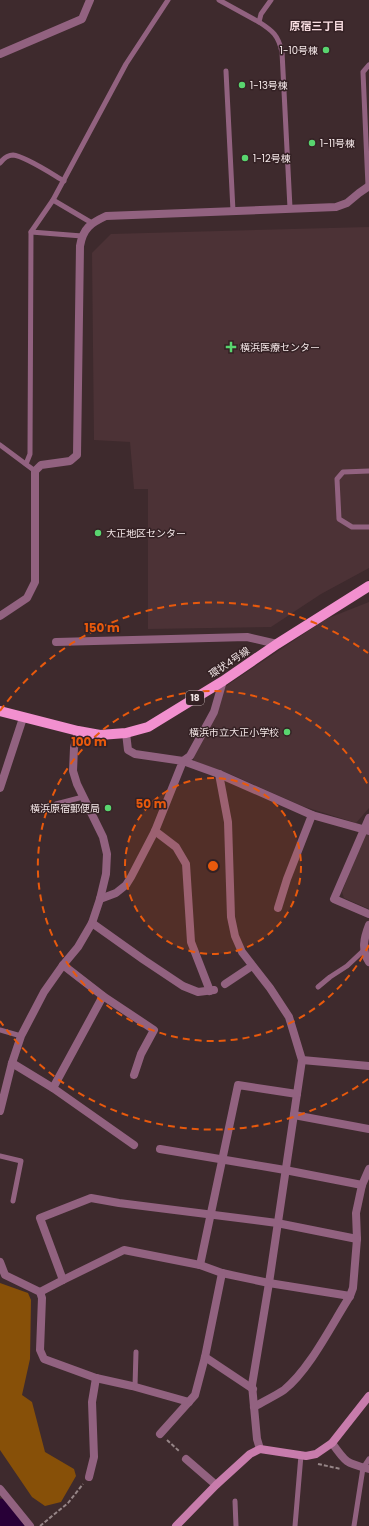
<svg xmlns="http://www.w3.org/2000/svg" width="369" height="1526" viewBox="0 0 369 1526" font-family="Poppins,'Noto Sans JP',sans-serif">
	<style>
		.built { fill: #4c3236 }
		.forest { fill: #875008 }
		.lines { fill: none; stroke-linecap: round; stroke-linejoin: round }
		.river { stroke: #280037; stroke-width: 21 }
		.path { stroke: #968587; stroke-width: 2; stroke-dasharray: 4 2; stroke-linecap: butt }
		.lane { stroke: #926280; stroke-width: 5 }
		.street { stroke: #926280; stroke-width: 8 }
		.secondary { stroke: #c87cac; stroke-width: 8 }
		.primary { stroke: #f290cf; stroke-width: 10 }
		.ring { fill: none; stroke: #e8590c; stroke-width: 2; stroke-dasharray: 7 5 }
		.poi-dot { fill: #59d56f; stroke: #342124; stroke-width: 1.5 }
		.labels { text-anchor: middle; stroke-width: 3; stroke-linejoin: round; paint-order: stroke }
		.shield { fill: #342124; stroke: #baabac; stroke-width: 1 }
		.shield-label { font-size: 9px; font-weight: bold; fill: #f3e6e7 }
		.poi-label { font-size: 10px; fill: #f3e6e7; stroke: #342124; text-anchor: start }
		.street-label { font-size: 10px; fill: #f3e6e7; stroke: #342124 }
		.neighbourhood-label { font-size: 11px; font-weight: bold; fill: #f7dce0; stroke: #342124 }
		.centre { fill: #e8590c; stroke: #342124; stroke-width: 2 }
		.ring-label { font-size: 12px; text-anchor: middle; font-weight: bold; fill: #e8590c; stroke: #342124; stroke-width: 3; stroke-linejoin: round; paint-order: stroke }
	</style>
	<rect width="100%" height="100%" fill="#3e2a2d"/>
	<g class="built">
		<polygon points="369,227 369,568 321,594 271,627 148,629 148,489 134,489 130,442 94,440 92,253 111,234"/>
		<polygon points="369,602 369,808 356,823 302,806 230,774 194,761 193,754 226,686 326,619"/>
		<polygon points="365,833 369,835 369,909 344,898 342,892"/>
	</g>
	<polygon class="forest" points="0,1283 28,1293 31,1300 30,1359 22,1395 32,1402 45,1452 74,1469 76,1476 61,1502 45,1506 32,1497 0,1450"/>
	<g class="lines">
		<polyline class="river" points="0,1509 14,1526"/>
		<g class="path">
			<polyline points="167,1440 180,1452"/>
			<polyline points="318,1464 341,1469"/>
			<polyline points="40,1526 68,1503 83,1484"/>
		</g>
		<g class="lane">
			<polyline points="219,0 259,22"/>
			<path d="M271,0L261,14L259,22C273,31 278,35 282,52L290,208"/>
			<polyline points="226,71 233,211"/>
			<path d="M0,163C3,159 7,155 13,155C25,156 52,174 64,181"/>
			<polyline points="368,186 363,72 369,65"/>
			<polyline points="53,200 92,223"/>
			<polyline points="82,236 31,232 53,200 126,64 168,0"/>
			<polyline points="0,445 35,471"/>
			<polyline points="26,464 30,454 31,232"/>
			<polyline points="369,471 343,472 337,479 339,519 352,527 369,527"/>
			<polyline points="56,804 83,797"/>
			<polyline points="318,987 330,977 347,966 364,950"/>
			<polyline points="0,1030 21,1036"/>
			<polyline points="0,1156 21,1161 13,1201"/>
			<polyline points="135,1386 136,1352"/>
			<polyline points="235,1501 236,1526"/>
			<polyline points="295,1526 301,1455"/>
			<polyline points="354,1526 363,1468 369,1459"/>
		</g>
		<g class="street">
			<polyline points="0,54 82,19 90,0"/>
			<path d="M0,616L27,598L35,582V471L41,465L70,461L77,455L80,246C83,228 91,223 106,216L336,207L347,203L359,193L369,186"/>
			<polyline points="56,642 247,637 277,644"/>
			<polyline points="223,681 214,712 190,756 183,761 219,774 312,815 369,831"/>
			<polyline points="219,774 228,822 231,917 235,936 242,952 270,988 289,1017 302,1060 269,1283 252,1385 257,1439 260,1449"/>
			<polyline points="0,788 23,718"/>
			<polyline points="369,818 334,899 369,914"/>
			<polyline points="155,831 176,847 186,864 191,942 210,991"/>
			<polyline points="100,899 116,893 126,885 131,877 155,831 183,761 135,754 128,750 126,733"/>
			<polyline points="278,908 287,879 312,815"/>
			<polyline points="92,923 144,960 183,986 198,992 214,990"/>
			<path d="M369,925C364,938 361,950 369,962"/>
			<polyline points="63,965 103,996 154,1030 141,1054 134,1075"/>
			<polyline points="225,984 252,966"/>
			<polyline points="302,1060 369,1066"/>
			<polyline points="12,1063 53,1088 134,1145"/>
			<polyline points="53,1088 103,996"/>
			<polyline points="0,1111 12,1063 21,1036 44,992 63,965 78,947 92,923 100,899 106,874 107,854 103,837 77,784 73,771 74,748 78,731"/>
			<polyline points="294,1115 369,1129"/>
			<polyline points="160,1149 285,1170 362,1185"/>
			<polyline points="0,1262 5,1275 40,1292 42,1298 40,1350 44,1359 96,1378 132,1386 189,1402"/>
			<polyline points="200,1265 238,1085 297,1094"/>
			<polyline points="63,1280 124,1250 200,1265 222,1273 269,1283 350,1296"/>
			<polyline points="40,1292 63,1280 40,1218 91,1198 119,1203 277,1223 357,1239"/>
			<polyline points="205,1357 253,1389"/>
			<path d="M254,1407C264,1401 275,1396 284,1390C310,1369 332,1324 350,1296L353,1288L357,1239L356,1213L362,1185L369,1169"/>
			<polyline points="160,1434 195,1395 205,1357 222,1273"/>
			<path d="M332,1443C346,1463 346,1463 369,1469"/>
			<polyline points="186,1459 216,1485"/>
			<polyline points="89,1477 94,1457 92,1402 96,1378"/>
			<polyline points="0,1489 30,1526"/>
		</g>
		<polyline class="secondary" points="176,1526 216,1485 250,1454 260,1449 306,1456 316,1454 332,1443 369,1396"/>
		<polyline class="primary" points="0,711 78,731 100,735 126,733 148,727 223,681 277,644 369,586"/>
	</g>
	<circle cx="213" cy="866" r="88" fill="#e8590c" fill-opacity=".12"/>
	<g class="ring">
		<circle cx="213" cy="866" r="88"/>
		<path d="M369 945A175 175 0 1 1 369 787"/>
		<path d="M368 1079A263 263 0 0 1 0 1021M0 711A263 263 0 0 1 368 653"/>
	</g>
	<g class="poi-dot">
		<circle cx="326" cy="50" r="4"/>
		<circle cx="242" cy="85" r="4"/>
		<circle cx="312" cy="143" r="4"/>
		<circle cx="245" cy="158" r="4"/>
		<path d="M229 341h4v4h4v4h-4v4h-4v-4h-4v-4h4z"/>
		<circle cx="98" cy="533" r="4"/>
		<circle cx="287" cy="732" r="4"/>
		<circle cx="108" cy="808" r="4"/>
	</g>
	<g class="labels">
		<rect class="shield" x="186" y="691" width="18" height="14" rx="3"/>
		<g class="shield-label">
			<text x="195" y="701">18</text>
		</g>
		<g class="poi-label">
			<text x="318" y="54" text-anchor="end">1-10号棟</text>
			<text x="250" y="89">1-13号棟</text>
			<text x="320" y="147">1-11号棟</text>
			<text x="253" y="162">1-12号棟</text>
			<text x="240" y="351">横浜医療センター</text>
			<text x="106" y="537">大正地区センター</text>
			<text x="279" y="736" text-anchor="end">横浜市立大正小学校</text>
			<text x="100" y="812" text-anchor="end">横浜原宿郵便局</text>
		</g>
		<g class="street-label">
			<text transform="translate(229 662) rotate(-34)" y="4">環状4号線</text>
		</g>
		<g class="neighbourhood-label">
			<text x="317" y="30">原宿三丁目</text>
		</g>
	</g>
	<circle cx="213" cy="866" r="6" class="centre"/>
	<g class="ring-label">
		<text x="102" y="632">150 m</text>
		<text x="89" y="746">100 m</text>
		<text x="151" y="808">50 m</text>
	</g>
</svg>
